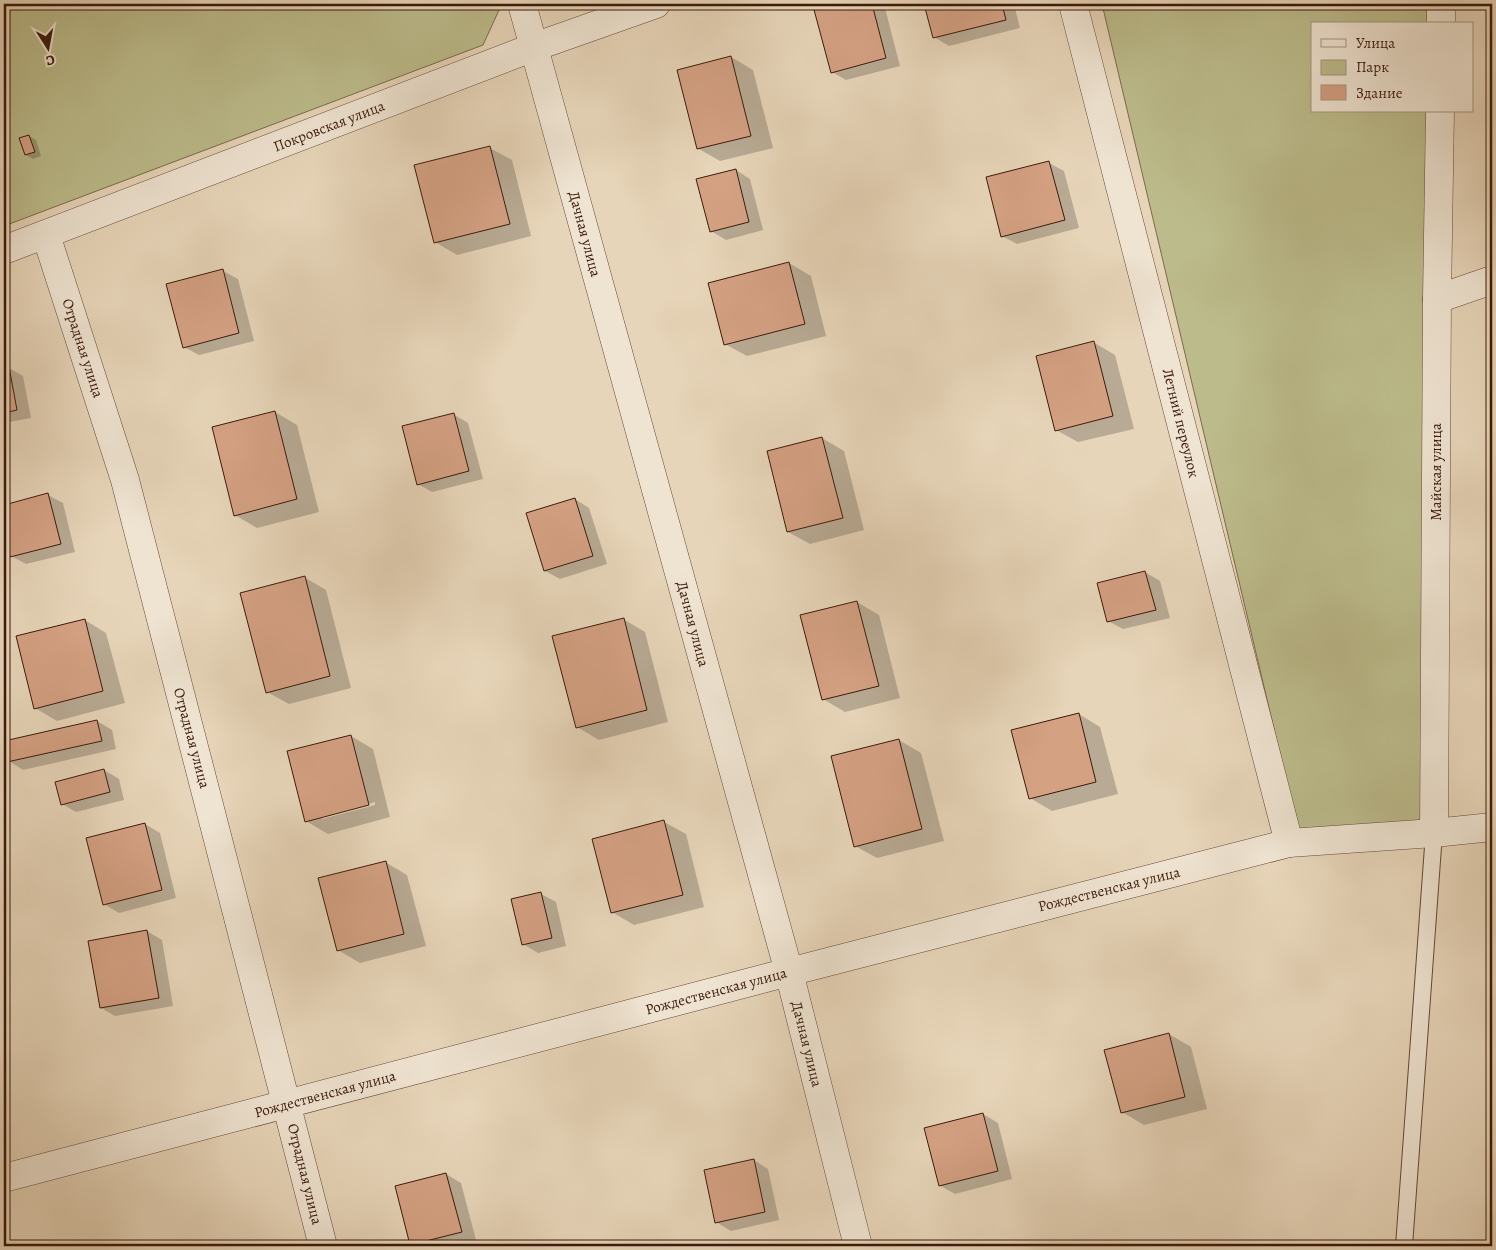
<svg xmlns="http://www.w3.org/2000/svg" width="1496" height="1250" viewBox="0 0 1496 1250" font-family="Alegreya,serif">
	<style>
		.green { fill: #bcbb8b; stroke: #7c6a4a }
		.shadow { fill: #0003; fill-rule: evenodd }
		.building { fill: #d4a183; stroke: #3b1a0a }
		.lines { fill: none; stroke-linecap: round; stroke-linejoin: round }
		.lane-casing { stroke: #664936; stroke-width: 18 }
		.street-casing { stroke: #664936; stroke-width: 29 }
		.lane { stroke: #efe4d2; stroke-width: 16 }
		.street { stroke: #efe4d2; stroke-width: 28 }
		.labels { text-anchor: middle; stroke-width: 4; stroke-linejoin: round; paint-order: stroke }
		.street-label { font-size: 15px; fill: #3b1a0a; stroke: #efe4d2 }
	</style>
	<rect width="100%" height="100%" fill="#e7d5b9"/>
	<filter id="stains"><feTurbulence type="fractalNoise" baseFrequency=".004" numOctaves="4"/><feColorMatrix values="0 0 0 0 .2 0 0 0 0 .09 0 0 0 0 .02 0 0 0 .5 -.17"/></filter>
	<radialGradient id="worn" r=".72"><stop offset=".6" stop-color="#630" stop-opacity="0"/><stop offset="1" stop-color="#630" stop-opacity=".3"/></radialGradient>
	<g class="green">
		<polygon points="4,4 497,4 499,10 483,45 4,226"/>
		<polygon points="1102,4 1430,4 1430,24 1312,24 1312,111 1429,111 1421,822 1298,830"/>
	</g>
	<g class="shadow">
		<polygon points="827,4 884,4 900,66 846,80 832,72 815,7"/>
		<polygon points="925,4 1014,4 1020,28 949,46 934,37"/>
		<polygon points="731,57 753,70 773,148 720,161 699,149"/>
		<polygon points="29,136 36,140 41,156 33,159 26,155"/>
		<polygon points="490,148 512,160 531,236 457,255 435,242"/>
		<polygon points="1049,163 1064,171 1079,228 1017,244 1002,236"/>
		<polygon points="736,170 750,179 763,230 726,240 711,231"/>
		<polygon points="789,263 811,276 826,336 747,356 725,344"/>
		<polygon points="223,271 238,279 254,341 199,355 184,347"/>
		<polygon points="1093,342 1115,355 1134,429 1078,442 1056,430"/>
		<polygon points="9,368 23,376 31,418 4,423 4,369"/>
		<polygon points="275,412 297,425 319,512 257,528 235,515"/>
		<polygon points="453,414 468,423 483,479 432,492 418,484"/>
		<polygon points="822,438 844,451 864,530 810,544 788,532 768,452"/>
		<polygon points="48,495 63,503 75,552 26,564 11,556 4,527 4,506"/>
		<polygon points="575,499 589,508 607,564 560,579 545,571"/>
		<polygon points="1145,572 1160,581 1170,618 1123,629 1108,621"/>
		<polygon points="304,577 326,590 351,688 289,704 267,692"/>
		<polygon points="857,602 879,615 900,698 845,712 823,699"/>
		<polygon points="623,619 645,632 668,722 599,740 577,727"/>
		<polygon points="85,620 106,633 125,703 57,721 35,708"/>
		<polygon points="1079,714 1100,727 1118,794 1052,811 1030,798"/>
		<polygon points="97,721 112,730 116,749 23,770 9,761"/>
		<path d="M351,736L373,749L390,817L328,834L306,821ZM375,802V805L322,819V816Z"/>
		<polygon points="899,740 921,753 944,841 877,858 855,846"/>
		<polygon points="104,770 119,779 124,800 76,812 62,804"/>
		<polygon points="664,822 686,834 704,907 634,925 612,912"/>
		<polygon points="145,824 160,833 176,898 119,913 104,904"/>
		<polygon points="385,862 407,875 426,946 360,963 338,950"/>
		<polygon points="541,894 556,902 566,946 538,953 523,944"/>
		<polygon points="147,931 162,940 173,1006 115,1016 101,1008"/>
		<polygon points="1169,1034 1191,1047 1207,1109 1144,1125 1122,1112"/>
		<polygon points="983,1114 998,1123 1012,1179 955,1194 941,1186 926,1129"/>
		<polygon points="754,1160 768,1169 779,1220 731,1231 716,1222"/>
		<polygon points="446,1174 461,1183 476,1240 452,1246 414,1246 411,1245"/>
	</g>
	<g class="building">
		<polygon points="822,4 872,4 886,58 831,73 813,6"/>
		<polygon points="924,4 1002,4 1006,20 933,38"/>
		<polygon points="731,56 751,136 697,149 677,70"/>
		<polygon points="29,135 35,152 25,155 19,138"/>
		<polygon points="490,146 510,224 434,243 414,165"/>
		<polygon points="1049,161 1065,220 1001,237 986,177"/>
		<polygon points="736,169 749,222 710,232 696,179"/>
		<polygon points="789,262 805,324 724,345 708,283"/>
		<polygon points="223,269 239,333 183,348 166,284"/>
		<polygon points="1094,341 1113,416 1055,431 1036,356"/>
		<polygon points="9,367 17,410 4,413 4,368"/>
		<polygon points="275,411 297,499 234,516 212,427"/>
		<polygon points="454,413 469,471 417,485 402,426"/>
		<polygon points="822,437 843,518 787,532 767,451"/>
		<polygon points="48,493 61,544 10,557 4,532 4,505"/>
		<polygon points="575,498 593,556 544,571 526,513"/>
		<polygon points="1145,571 1156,610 1107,622 1097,583"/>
		<polygon points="305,576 330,676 266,693 240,593"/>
		<polygon points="857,601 879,686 822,700 800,615"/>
		<polygon points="624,618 647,710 576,728 552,636"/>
		<polygon points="85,619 103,691 34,709 16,636"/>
		<polygon points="1079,713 1096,782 1029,799 1011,730"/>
		<polygon points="97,720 102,741 7,762 4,741"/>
		<polygon points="351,735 369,805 305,822 287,751"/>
		<polygon points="899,739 922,829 854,847 831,756"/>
		<polygon points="104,769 110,792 61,805 55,782"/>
		<polygon points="664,820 683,895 611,913 592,839"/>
		<polygon points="145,823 162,890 103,905 86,838"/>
		<polygon points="386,861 404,934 337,951 318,878"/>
		<polygon points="541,892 552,938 522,945 511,899"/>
		<polygon points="147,930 159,998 100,1008 88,941"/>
		<polygon points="1169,1033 1185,1097 1121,1113 1104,1050"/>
		<polygon points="983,1113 998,1171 939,1186 924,1128"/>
		<polygon points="754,1159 765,1212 715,1223 704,1170"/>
		<polygon points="446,1173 462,1232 410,1245 395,1186"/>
	</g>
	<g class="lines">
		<defs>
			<polyline id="lane" points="1404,1246 1434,833"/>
			<g id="street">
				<polyline points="522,4 789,972 858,1246"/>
				<polyline points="1073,4 1289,843"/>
				<polyline points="1441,24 1441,4"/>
				<polyline points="46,235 125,480 323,1246"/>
				<polyline points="4,250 534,47 656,4"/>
				<polyline points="1437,299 1492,280"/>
				<polyline points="1434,833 1437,299 1440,111"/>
				<polyline points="4,1178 789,972 1289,843 1434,833 1492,827"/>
			</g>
		</defs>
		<use href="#lane" class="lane-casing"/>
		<use href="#street" class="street-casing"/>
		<use href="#lane" class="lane"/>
		<use href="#street" class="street"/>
	</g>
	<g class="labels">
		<g class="street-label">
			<text transform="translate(329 126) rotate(-21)" y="5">Покровская улица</text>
			<text transform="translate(585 234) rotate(75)" y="5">Дачная улица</text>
			<text transform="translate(83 348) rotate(72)" y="5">Отрадная улица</text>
			<text transform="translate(1181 423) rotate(76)" y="5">Летний переулок</text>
			<text transform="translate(1436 472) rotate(-90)" y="5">Майская улица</text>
			<text transform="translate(693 624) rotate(75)" y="5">Дачная улица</text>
			<text transform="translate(192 738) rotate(75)" y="5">Отрадная улица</text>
			<text transform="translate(1109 889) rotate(-14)" y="5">Рождественская улица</text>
			<text transform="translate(716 991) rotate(-15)" y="5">Рождественская улица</text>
			<text transform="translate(807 1044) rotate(76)" y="5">Дачная улица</text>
			<text transform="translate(325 1094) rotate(-15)" y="5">Рождественская улица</text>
			<text transform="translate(305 1174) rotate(76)" y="5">Отрадная улица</text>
		</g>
	</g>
	<rect width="1496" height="1250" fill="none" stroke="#e7d5b9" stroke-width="20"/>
	<rect x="5" y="5" width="1486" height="1240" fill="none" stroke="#3b1a0a" stroke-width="2.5"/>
	<rect x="10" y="10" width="1476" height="1230" fill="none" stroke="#3b1a0a"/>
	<rect x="1311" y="22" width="162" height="90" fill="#efe4d2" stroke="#a79382"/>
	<rect x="1321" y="39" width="25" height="8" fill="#efe4d2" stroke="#a79382"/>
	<text x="1356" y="48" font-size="15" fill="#3b1a0a">Улица</text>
	<rect x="1321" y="60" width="25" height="15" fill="#bcbb8b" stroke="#a79382"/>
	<text x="1356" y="72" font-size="15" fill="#3b1a0a">Парк</text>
	<rect x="1321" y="85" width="25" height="15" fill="#d4a183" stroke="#a79382"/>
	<text x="1356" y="98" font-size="15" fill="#3b1a0a">Здание</text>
	<g transform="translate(48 48) rotate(169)" stroke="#efe4d2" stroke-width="4" paint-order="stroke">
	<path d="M0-4L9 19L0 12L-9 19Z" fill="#3b1a0a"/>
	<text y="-8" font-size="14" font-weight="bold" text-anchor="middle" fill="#3b1a0a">С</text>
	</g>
	<rect width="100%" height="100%" filter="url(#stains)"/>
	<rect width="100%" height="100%" fill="url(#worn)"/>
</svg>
